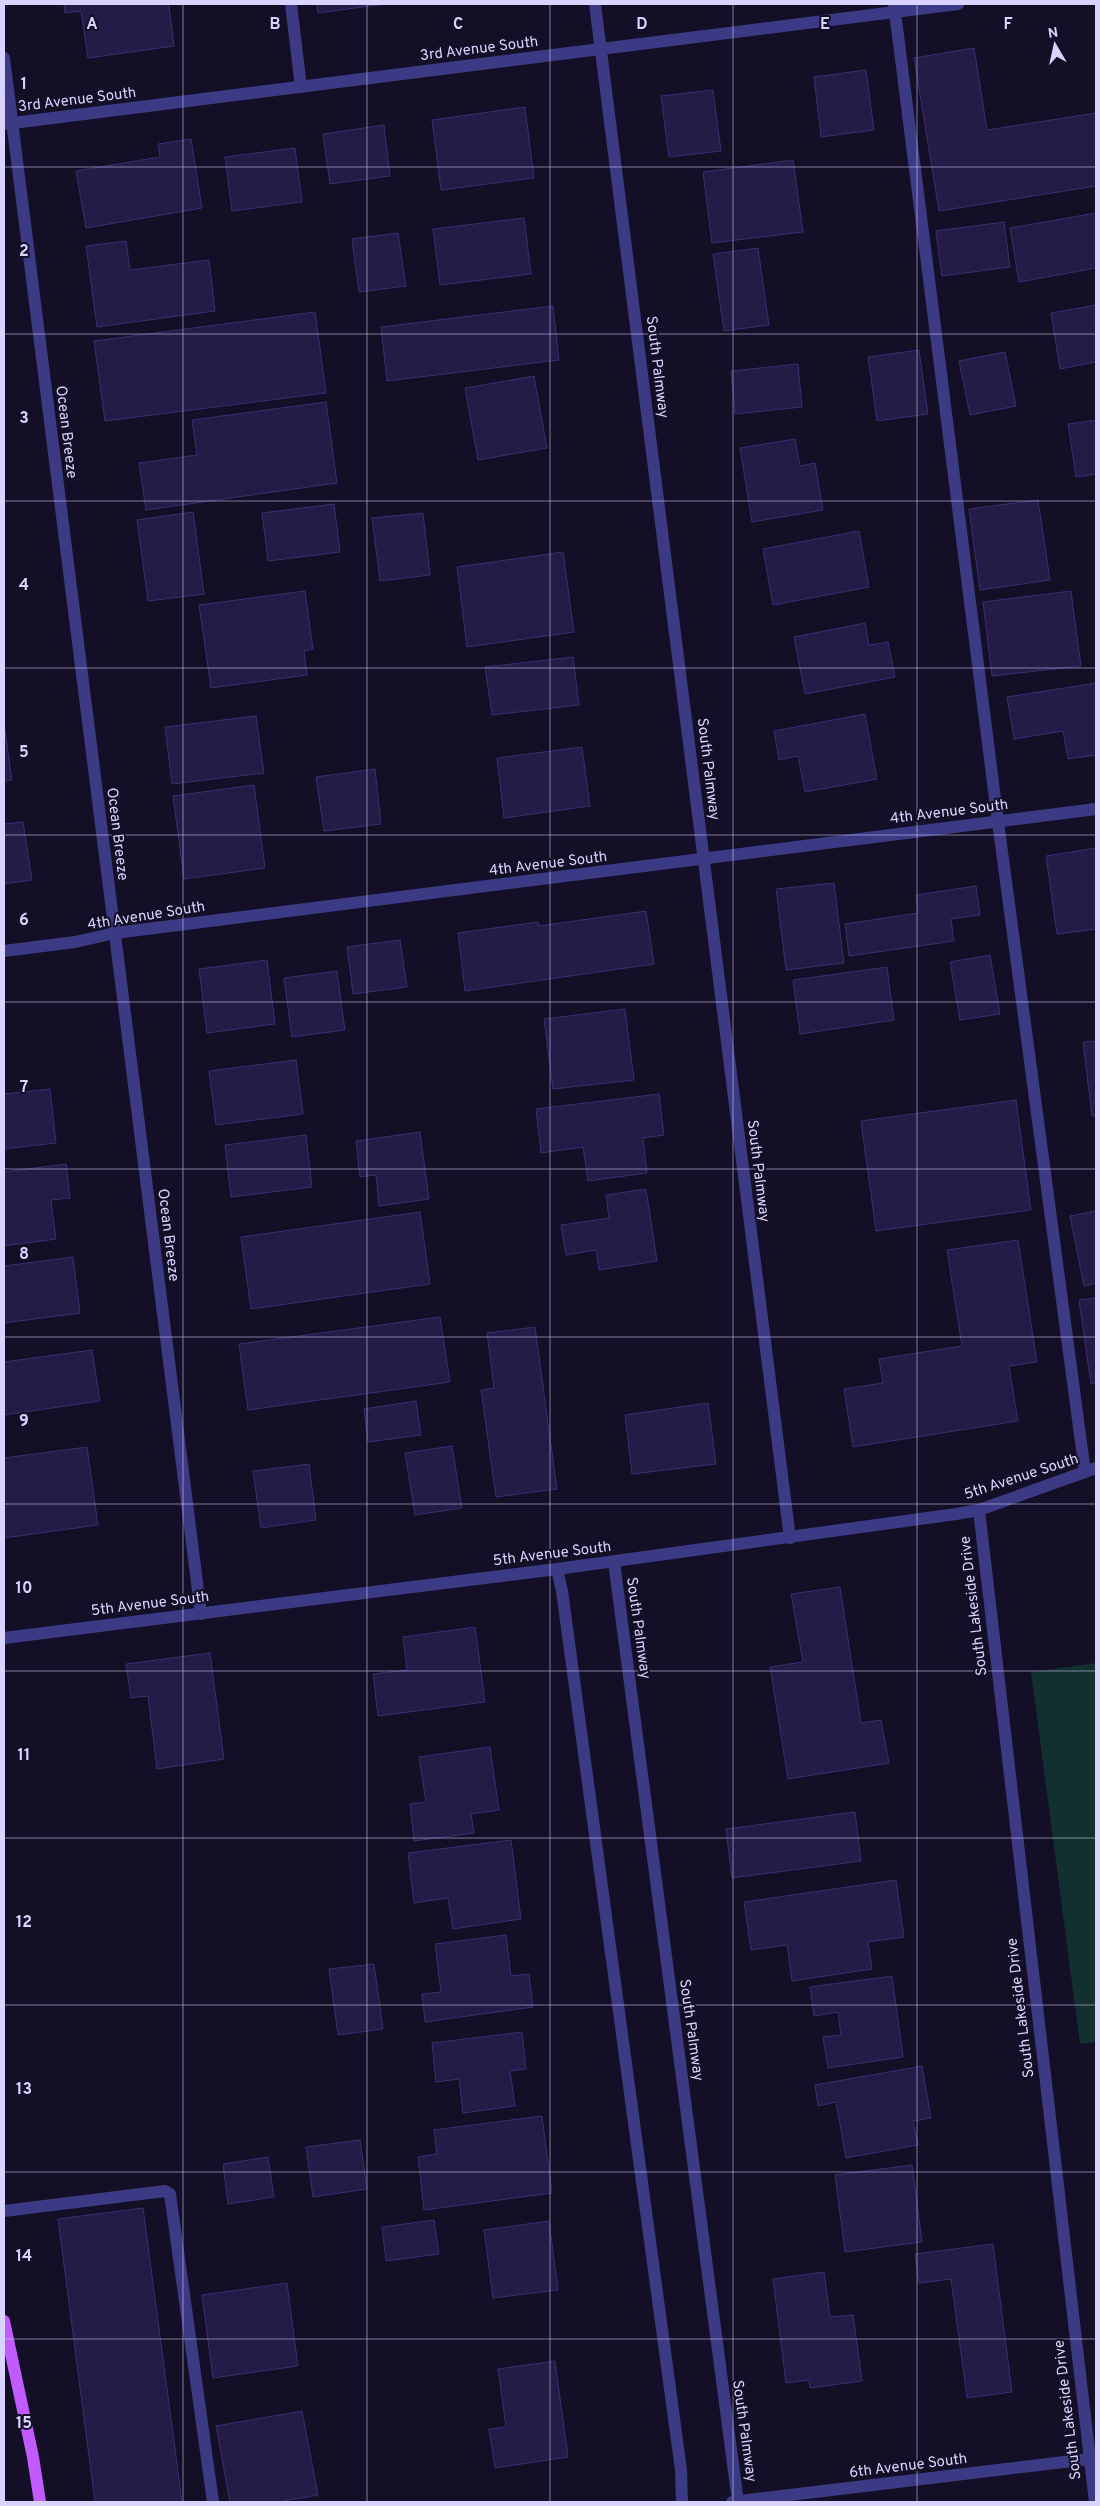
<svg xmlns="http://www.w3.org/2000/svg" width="1100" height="2506" viewBox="0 0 1100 2506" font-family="Overpass,sans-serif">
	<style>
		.green { fill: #12302f }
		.building { fill: #241b47; stroke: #3b2d73 }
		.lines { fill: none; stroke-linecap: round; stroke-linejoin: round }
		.minor { stroke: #3d3a85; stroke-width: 12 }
		.major { stroke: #c25bff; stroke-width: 12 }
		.grid { fill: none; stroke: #d9d4ff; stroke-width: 1; stroke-opacity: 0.55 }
		.labels { text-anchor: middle; stroke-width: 4; stroke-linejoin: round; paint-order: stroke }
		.street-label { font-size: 15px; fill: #d9d4ff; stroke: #130f26 }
		.grid-label { font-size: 16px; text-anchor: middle; font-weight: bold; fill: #d9d4ff; stroke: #130f26; stroke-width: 4; stroke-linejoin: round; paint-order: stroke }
	</style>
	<rect width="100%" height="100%" fill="#130f26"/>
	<polygon class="green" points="1096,1663 1096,2042 1080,2044 1031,1672"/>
	<g class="building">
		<polygon points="64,4 166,4 169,6 174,46 88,58 81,11 65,13"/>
		<polygon points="317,4 385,4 318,13"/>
		<polygon points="974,48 987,130 1096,113 1096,186 939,211 914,58"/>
		<polygon points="866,70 874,130 821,137 814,77"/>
		<polygon points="713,90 721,151 669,157 661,96"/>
		<polygon points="525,107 534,178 441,190 432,120"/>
		<polygon points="384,125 390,176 330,184 323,134"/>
		<polygon points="191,139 202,208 86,228 76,171 160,157 158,144"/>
		<polygon points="295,148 302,202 232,211 225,157"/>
		<polygon points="793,160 803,232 712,243 703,172"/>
		<polygon points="1096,213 1096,268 1019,282 1010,228"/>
		<polygon points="524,218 531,274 440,285 433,229"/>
		<polygon points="1004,222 1010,267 942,276 936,231"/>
		<polygon points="398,233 406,286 359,292 352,239"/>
		<polygon points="126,241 130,270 209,260 215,311 97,327 86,246"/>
		<polygon points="758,248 769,325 724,331 713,254"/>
		<polygon points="1096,305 1096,362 1060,369 1051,313"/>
		<polygon points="553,306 559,360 387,381 381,327"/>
		<polygon points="315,312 326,393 105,421 94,341"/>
		<polygon points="919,350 928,414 877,421 868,357"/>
		<polygon points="1005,352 1016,406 970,415 959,361"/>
		<polygon points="798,364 802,407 735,414 731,371"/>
		<polygon points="534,376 547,448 478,460 465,388"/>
		<polygon points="326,402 337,483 146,510 139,463 197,455 192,420"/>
		<polygon points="1096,420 1096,474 1076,477 1068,424"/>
		<polygon points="795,439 800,466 815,463 823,510 752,522 740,448"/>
		<polygon points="1038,500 1050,580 980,590 969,509"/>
		<polygon points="334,504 340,552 268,561 262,513"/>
		<polygon points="193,512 204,594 148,601 137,520"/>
		<polygon points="423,513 430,575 380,581 372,518"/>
		<polygon points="859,531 869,587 773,605 763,549"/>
		<polygon points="563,552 574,632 467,647 457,567"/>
		<polygon points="305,591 313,649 304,651 307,675 211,688 199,605"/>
		<polygon points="1071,591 1081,666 992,676 983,602"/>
		<polygon points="865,623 869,645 888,642 895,677 805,694 794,637"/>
		<polygon points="573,657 579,705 492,715 485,667"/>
		<polygon points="1096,683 1096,755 1068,759 1063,731 1014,739 1007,697"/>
		<polygon points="865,714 877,779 805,792 798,756 779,760 774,731"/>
		<polygon points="256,716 264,773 172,784 165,727"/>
		<polygon points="4,724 12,780 4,781"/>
		<polygon points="582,747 590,806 504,818 497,758"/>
		<polygon points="375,769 381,824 324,831 316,777"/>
		<polygon points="254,785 265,868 184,879 173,796"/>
		<polygon points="23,822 32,880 4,884 4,824"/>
		<polygon points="1096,848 1096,929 1057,934 1046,856"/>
		<polygon points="834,883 844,963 786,970 776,889"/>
		<polygon points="976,886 980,915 951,919 954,941 849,956 845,924 918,913 916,895"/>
		<polygon points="646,911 654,964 465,991 458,933 538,922 539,926"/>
		<polygon points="400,940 407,987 353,994 347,947"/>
		<polygon points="990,955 1000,1014 960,1020 950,962"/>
		<polygon points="267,960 275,1024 207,1033 199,969"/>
		<polygon points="887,967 894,1020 800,1034 793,980"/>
		<polygon points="337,971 345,1030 292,1037 284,978"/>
		<polygon points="625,1009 634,1080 553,1089 544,1019"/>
		<polygon points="1096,1041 1096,1115 1092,1116 1083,1042"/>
		<polygon points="296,1060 303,1114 216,1125 209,1071"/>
		<polygon points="50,1089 56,1143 4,1149 4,1094"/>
		<polygon points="659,1094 664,1135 643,1138 647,1173 588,1181 583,1147 541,1153 536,1109"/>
		<polygon points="1016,1100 1031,1210 876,1231 861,1121"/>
		<polygon points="420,1132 429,1199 379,1206 376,1175 360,1177 356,1141"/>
		<polygon points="306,1135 312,1187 231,1197 225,1145"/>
		<polygon points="66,1164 70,1198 51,1200 56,1239 4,1246 4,1172"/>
		<polygon points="646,1189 657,1261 599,1270 596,1250 566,1255 561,1225 609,1218 606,1195"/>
		<polygon points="1096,1211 1096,1283 1084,1286 1070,1216"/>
		<polygon points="420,1212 430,1284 251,1309 241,1237"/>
		<polygon points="1018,1240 1037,1362 1009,1366 1018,1421 853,1447 844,1389 883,1383 879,1359 962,1346 947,1250"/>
		<polygon points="73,1257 80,1313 4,1323 4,1266"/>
		<polygon points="1096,1298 1096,1383 1091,1384 1079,1300"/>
		<polygon points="440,1317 450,1382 248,1410 239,1344"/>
		<polygon points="535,1327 557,1489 496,1497 481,1390 494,1388 487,1333"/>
		<polygon points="92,1350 100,1401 4,1415 4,1362"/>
		<polygon points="416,1401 421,1435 368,1442 364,1409"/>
		<polygon points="708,1403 716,1464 632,1474 625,1415"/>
		<polygon points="452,1446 462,1508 415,1515 405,1453"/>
		<polygon points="87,1447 98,1525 4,1538 4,1458"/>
		<polygon points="309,1464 316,1520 261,1528 253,1471"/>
		<polygon points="840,1587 861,1723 881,1720 889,1763 788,1779 770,1667 803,1662 791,1594"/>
		<polygon points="475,1627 485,1702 378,1716 373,1674 407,1670 403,1637"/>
		<polygon points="210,1653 224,1759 157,1769 148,1696 131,1698 126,1664"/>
		<polygon points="490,1747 499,1810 471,1814 474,1833 414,1841 410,1804 426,1802 419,1757"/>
		<polygon points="855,1812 861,1861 732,1878 726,1829"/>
		<polygon points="511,1840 521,1919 453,1929 448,1898 414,1903 408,1853"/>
		<polygon points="896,1880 904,1937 868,1942 872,1969 792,1981 787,1945 751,1950 744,1902"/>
		<polygon points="506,1935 511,1976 529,1974 533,2007 425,2022 422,1994 441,1992 435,1944"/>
		<polygon points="374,1964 383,2029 338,2035 329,1969"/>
		<polygon points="892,1976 903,2057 828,2068 823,2037 841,2035 838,2012 814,2016 810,1987"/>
		<polygon points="522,2032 526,2069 510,2071 515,2106 463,2113 459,2079 436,2082 432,2043"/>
		<polygon points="922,2066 931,2118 913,2121 918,2145 846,2158 836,2102 818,2106 815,2085"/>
		<polygon points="542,2116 552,2193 424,2210 418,2157 437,2154 434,2130"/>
		<polygon points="360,2140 367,2189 313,2197 306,2147"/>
		<polygon points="268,2157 274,2197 228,2204 223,2164"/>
		<polygon points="912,2165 922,2242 845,2252 835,2175"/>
		<polygon points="143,2208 182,2502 95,2502 58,2219"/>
		<polygon points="434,2220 439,2254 386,2261 382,2227"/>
		<polygon points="549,2221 558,2290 493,2298 484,2230"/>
		<polygon points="993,2244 1012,2392 967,2398 951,2279 919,2283 915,2254"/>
		<polygon points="824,2272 830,2317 853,2315 862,2381 810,2388 809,2380 786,2383 773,2279"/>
		<polygon points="287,2283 298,2366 213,2378 202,2295"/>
		<polygon points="555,2361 568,2457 495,2468 489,2429 506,2427 498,2369"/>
		<polygon points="302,2411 318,2495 278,2502 230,2502 216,2426"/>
	</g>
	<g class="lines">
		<g class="minor">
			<polyline points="291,4 301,87"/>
			<polyline points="595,4 790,1538"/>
			<polyline points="894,4 998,822 1085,1472"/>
			<polyline points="4,58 201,1614"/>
			<polyline points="5,124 958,4"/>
			<polyline points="4,951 75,942 115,933 1096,809"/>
			<polyline points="979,1510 1095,2502"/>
			<polyline points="614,1562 738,2502"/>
			<polyline points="557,1569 562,1591 681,2470 682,2502"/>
			<polyline points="4,1638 557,1569 956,1514 979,1510 1096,1468"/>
			<polyline points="4,2211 165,2191 170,2194 213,2502"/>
			<polyline points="732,2502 1089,2459"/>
		</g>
		<polyline class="major" points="4,2321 33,2457 40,2502"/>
	</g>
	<path class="grid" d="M183,4V2502M367,4V2502M550,4V2502M733,4V2502M917,4V2502M4,167H1096M4,334H1096M4,501H1096M4,668H1096M4,835H1096M4,1002H1096M4,1169H1096M4,1337H1096M4,1504H1096M4,1671H1096M4,1838H1096M4,2005H1096M4,2172H1096M4,2339H1096"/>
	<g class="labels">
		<g class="street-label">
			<text transform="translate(479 48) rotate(-7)" y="5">3rd Avenue South</text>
			<text transform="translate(77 99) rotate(-7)" y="5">3rd Avenue South</text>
			<text transform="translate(658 367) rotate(83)" y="5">South Palmway</text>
			<text transform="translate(67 432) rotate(83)" y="5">Ocean Breeze</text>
			<text transform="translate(709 769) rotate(83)" y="5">South Palmway</text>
			<text transform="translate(949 811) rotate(-7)" y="5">4th Avenue South</text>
			<text transform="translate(118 834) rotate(83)" y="5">Ocean Breeze</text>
			<text transform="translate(548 863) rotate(-7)" y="5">4th Avenue South</text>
			<text transform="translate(146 915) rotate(-9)" y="5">4th Avenue South</text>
			<text transform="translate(759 1171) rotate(83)" y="5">South Palmway</text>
			<text transform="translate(169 1235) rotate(83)" y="5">Ocean Breeze</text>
			<text transform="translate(1021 1476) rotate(-18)" y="5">5th Avenue South</text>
			<text transform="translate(552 1553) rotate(-7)" y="5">5th Avenue South</text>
			<text transform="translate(150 1603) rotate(-7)" y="5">5th Avenue South</text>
			<text transform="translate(973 1606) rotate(-97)" y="5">South Lakeside Drive</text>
			<text transform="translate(639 1628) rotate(82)" y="5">South Palmway</text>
			<text transform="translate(1020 2008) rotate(-97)" y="5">South Lakeside Drive</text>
			<text transform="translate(692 2030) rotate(82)" y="5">South Palmway</text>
			<text transform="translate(1067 2410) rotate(-97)" y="5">South Lakeside Drive</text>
			<text transform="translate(745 2431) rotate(82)" y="5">South Palmway</text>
			<text transform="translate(908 2465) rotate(-7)" y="5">6th Avenue South</text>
		</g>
	</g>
	<g class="grid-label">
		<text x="92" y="29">A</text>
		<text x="275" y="29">B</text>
		<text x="458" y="29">C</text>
		<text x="642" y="29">D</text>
		<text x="825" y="29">E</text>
		<text x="1008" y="29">F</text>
		<text x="24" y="89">1</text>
		<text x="24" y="256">2</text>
		<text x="24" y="423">3</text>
		<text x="24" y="590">4</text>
		<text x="24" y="757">5</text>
		<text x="24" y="925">6</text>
		<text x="24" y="1092">7</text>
		<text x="24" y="1259">8</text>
		<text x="24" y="1426">9</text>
		<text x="24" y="1593">10</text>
		<text x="24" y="1760">11</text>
		<text x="24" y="1927">12</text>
		<text x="24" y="2094">13</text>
		<text x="24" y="2261">14</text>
		<text x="24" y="2428">15</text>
	</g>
	<rect width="1100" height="2506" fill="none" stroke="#d9d4ff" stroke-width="10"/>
	<g transform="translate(1055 45) rotate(351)" stroke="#130f26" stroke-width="4" paint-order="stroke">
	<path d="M0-4L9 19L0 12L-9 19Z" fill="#d9d4ff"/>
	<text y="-8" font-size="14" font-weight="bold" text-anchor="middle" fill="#d9d4ff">N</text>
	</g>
</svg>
